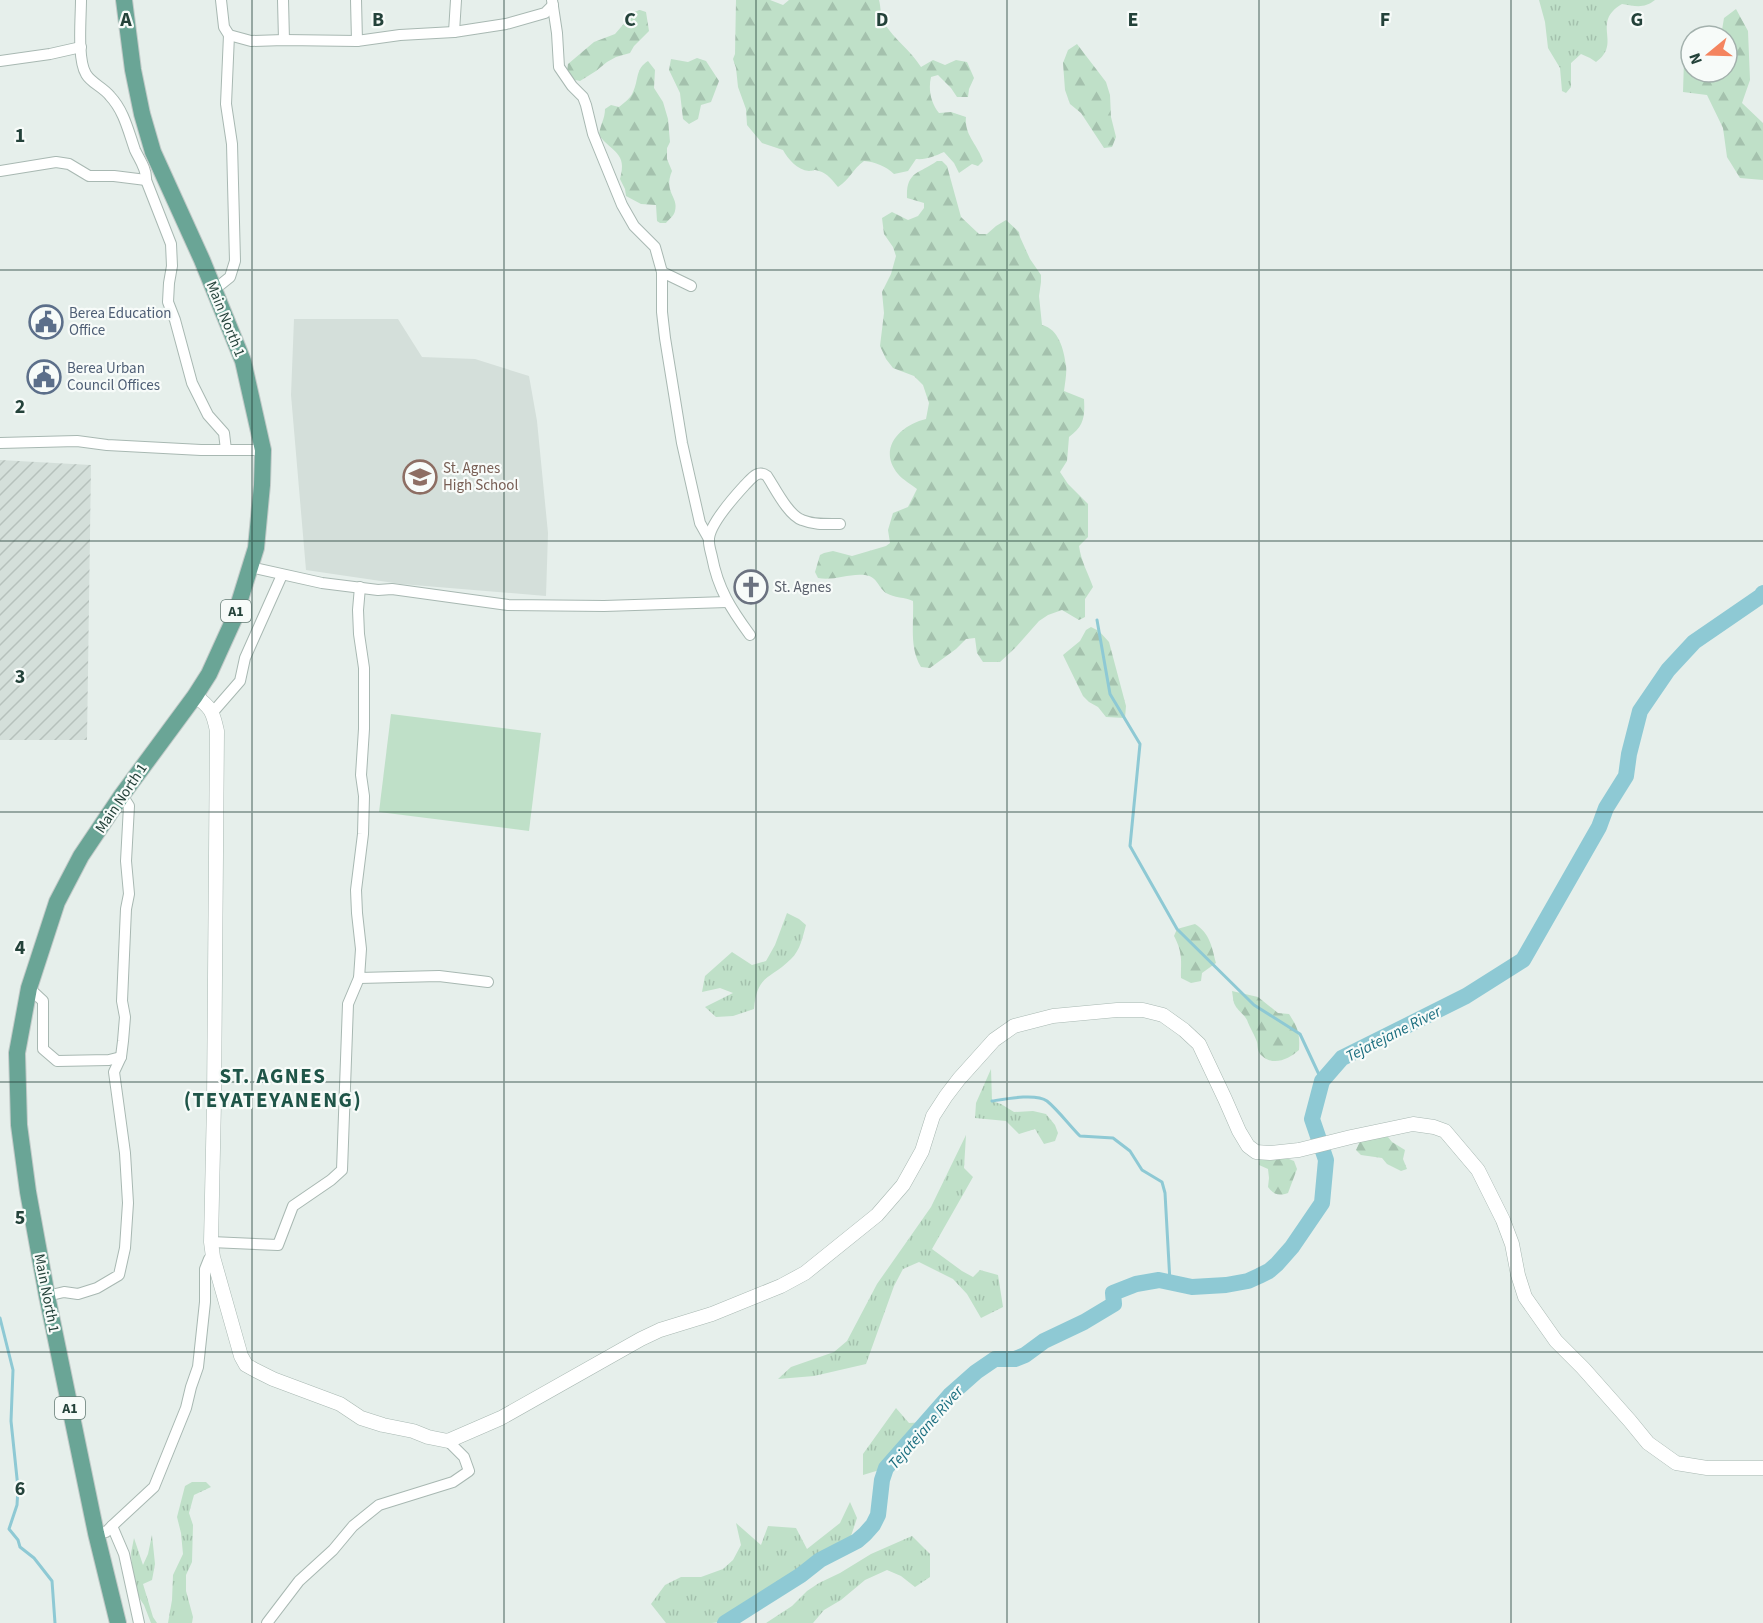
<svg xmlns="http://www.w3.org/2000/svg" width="1763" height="1623" viewBox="0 0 1763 1623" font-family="'Source Sans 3',sans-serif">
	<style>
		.built { fill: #d4dfda }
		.industrial { fill: url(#industrial-furrows) }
		.grass { fill: url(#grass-tufts) }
		.forest { fill: url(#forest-firs) }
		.garden { fill: #bfe0c8 }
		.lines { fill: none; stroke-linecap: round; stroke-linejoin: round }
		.stream { stroke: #8ec9d4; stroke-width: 3 }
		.river { stroke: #8ec9d4; stroke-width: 16 }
		.minor-casing { stroke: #a8b8b2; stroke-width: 12 }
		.tertiary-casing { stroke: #a8b8b2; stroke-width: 15 }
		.primary-casing { stroke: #c2cac8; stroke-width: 18 }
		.minor { stroke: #fff; stroke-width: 10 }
		.tertiary { stroke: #fff; stroke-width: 14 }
		.primary { stroke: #6aa596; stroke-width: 16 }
		.grid { fill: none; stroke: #24423a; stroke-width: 1.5; stroke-opacity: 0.55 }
		.labels { text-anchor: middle; stroke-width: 4.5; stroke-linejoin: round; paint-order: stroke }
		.shield { fill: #f7fbf9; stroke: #637a73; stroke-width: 1.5 }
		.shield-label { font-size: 14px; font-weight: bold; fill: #24423a }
		.service-label { font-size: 15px; fill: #4e5e75; stroke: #f7fbf9; text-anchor: start }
		.street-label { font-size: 15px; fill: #24423a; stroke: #f7fbf9 }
		.education-label { font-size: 15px; fill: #785e54; stroke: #f7fbf9; text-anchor: start }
		.worship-label { font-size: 15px; fill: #5b616d; stroke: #f7fbf9; text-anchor: start }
		.water-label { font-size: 16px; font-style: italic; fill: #1c6f80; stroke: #f7fbf9 }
		.district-label { font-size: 21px; font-weight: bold; letter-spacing: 1.5px; fill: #1f5548; stroke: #f7fbf9 }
		.grid-label { font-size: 20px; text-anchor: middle; font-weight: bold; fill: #24423a; stroke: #f7fbf9; stroke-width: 4.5; stroke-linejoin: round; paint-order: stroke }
	</style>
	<defs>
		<pattern id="industrial-furrows" width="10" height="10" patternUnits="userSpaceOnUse" patternTransform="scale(1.5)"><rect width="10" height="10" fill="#d4dfda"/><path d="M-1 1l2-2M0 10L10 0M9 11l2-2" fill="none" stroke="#b6c1bc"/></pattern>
		<pattern id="grass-tufts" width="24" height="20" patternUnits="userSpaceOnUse" patternTransform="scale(1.5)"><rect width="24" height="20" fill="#bfe0c8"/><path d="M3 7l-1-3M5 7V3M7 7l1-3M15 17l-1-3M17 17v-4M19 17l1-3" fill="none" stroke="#a4c1ad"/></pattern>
		<pattern id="forest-firs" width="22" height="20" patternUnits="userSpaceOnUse" patternTransform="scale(1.5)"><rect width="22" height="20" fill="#bfe0c8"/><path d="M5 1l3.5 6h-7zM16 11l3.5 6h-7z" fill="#a4c1ad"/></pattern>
	</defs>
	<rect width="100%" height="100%" fill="#e6efeb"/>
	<polygon class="built" points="294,319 398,319 422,357 475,359 529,376 537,421 548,533 546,596 401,584 306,570 291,395"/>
	<polygon class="industrial" points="0,460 91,465 87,740 0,740"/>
	<g class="grass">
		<path d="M1539,0H1655C1644,9 1635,6 1622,4C1590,23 1623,43 1596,62L1590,58L1581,54L1571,63V87L1566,93L1562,91L1560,68L1548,48L1545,22Z"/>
		<path d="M787,913L799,919L806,925C803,936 800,951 791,959C770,980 757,974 754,1009L733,1016L716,1017L705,1007L733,993L720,988L702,992L705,976L732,952L752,965L766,961L775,945Z"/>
		<polygon points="991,1069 992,1101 1001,1104 1014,1112 1033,1111 1046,1114 1055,1125 1058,1133 1055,1141 1044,1144 1035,1129 1019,1134 1006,1121 975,1118 976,1103"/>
		<polygon points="966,1135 964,1168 973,1177 932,1249 962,1271 973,1277 980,1270 998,1275 1003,1307 981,1318 967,1294 953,1279 919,1262 903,1269 894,1286 866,1364 814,1376 778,1379 791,1367 834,1352 847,1341 877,1284 931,1207"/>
		<polygon points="896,1408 909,1423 926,1422 886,1468 863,1475 863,1454"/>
		<polygon points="192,1482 206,1482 211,1487 194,1495 189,1513 193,1525 192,1562 186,1575 186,1591 193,1617 192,1623 168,1623 172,1600 173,1575 183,1554 181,1533 177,1517 185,1486"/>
		<polygon points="850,1502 857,1518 851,1536 729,1621 712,1623 666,1623 651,1604 665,1585 681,1577 701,1577 723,1569 733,1560 741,1545 736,1523 761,1545 768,1526 796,1528 807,1549 840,1523"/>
		<polygon points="152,1535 155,1564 152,1580 143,1584 153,1617 157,1623 151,1623 144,1605 138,1596 132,1569 131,1553 134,1538 143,1565 148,1554"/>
		<polygon points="912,1536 930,1554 930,1577 915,1587 901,1576 887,1570 865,1580 841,1600 824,1610 813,1623 766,1623 792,1606 807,1591 819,1583 840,1573 871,1554"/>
	</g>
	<g class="forest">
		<path d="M736,0H770L783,5L789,0H879C881,7 880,16 884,23C895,40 910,50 921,67L933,60L945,65L956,60L967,62L974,78L969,89L968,97H957L951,88L938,75L931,77C928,90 931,103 939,113L951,112L966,117C964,135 978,145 983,161L978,166L972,164L959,173L954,163L944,152C935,156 926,160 916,159L908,171L894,174C886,166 875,162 864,161C852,170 851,178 838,187C833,181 827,173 819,171C811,169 817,171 809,171C797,170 788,159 783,150L762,143L747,125L746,109L738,87L736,68L733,59L735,54Z"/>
		<polygon points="1736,9 1748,31 1750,80 1742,103 1763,123 1763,180 1740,178 1727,157 1723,128 1707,95 1683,92 1684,60 1691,56 1691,72 1727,72 1727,36 1721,36 1724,18"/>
		<polygon points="640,10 646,12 649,31 634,46 630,53 616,57 607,62 596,71 580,81 571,79 567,71 568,64 594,42 615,34 634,12"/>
		<polygon points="1077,44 1106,82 1110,95 1111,117 1116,137 1112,147 1104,148 1081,113 1070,104 1065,90 1063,63 1068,50"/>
		<polygon points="697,58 706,61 719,81 711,102 701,105 698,119 689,124 683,119 680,93 669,70 671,59 688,62"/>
		<path d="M648,61L655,70L654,88L663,102L668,119L670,142L667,148V159L672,171C663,192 679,197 675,211C674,216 669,219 666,223H660L657,221L656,205L641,204L626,196L625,189L620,179C628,152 611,152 599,135C600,125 605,119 605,109L611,105L619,107C624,103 631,98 633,92C639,80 635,69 648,61Z"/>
		<path d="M937,161H942L947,166L961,217L979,234H987L996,226L1006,220L1019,232L1020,237L1030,259L1041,275V282L1039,296L1042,325C1059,329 1064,350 1066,366C1067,373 1065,383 1064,391L1084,399C1085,417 1084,426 1069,437L1067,461L1060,472L1068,484L1088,504V537L1079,546C1081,561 1088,573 1093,587L1085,599V617L1079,620L1062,610L1048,615L1039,621L1015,648L1000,662H983L977,653L975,638L966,639L956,649L930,668L921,667C909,648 914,623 913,601C905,597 894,598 886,593C877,586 878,577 865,575C849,573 834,581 818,578L815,572L820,555L824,553L833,551L852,556L886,546L890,543L888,530L893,513L908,507L917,489C911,484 903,480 898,474C877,449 900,425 926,419L929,403L923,385L914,376L893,368L886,359L880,346L884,313L882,292L891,274L896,256L893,247L884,234L882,218L892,212L908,220L918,216L924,208V203L907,198C906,171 919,174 937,161Z"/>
		<polygon points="1091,627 1099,631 1109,642 1126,706 1125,718 1106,717 1098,707 1089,702 1083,696 1063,655 1080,641 1086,630"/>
		<path d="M1195,924C1210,933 1212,948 1216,963L1202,973L1201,981L1191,983L1181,978C1181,961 1183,953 1174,936L1177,929Z"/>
		<path d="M1232,991L1258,997L1278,1013L1289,1014C1298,1028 1300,1033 1299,1050C1289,1059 1273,1067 1261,1055C1257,1051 1258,1046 1257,1042C1256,1038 1249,1026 1247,1020C1244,1014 1238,1011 1235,1005C1233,1002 1233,996 1232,991Z"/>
		<polygon points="1379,1137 1388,1137 1392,1142 1405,1150 1403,1159 1407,1169 1401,1171 1387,1164 1382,1158 1361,1155 1356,1150 1360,1141"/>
		<path d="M1260,1157H1284L1294,1161L1297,1169L1288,1193C1279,1196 1274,1195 1268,1187L1269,1178L1268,1169L1259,1165Z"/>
	</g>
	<polygon class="garden" points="391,714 541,733 529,831 379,812"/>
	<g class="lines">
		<g class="stream">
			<polyline points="1097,620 1110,694 1140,744 1130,846 1177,929 1254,1005 1300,1034 1322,1081"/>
			<path d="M992,1101C1005,1099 1036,1093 1047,1101C1058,1110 1070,1126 1080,1136L1113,1138L1130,1151L1142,1170L1162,1182L1165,1193L1170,1282"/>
			<polyline points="0,1318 13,1370 11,1421 18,1488 17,1505 9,1529 18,1540 20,1547 34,1558 52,1581 55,1623"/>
		</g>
		<polyline class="river" points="725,1623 801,1575 820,1560 857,1541 865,1534 873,1525 878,1515 882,1480 886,1468 950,1395 976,1372 995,1359 1015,1359 1025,1355 1044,1341 1084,1322 1114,1304 1113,1293 1136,1284 1159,1280 1192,1287 1226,1285 1248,1281 1259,1276 1269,1271 1277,1264 1292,1247 1322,1203 1326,1160 1312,1119 1322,1081 1342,1058 1466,996 1523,960 1599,827 1606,808 1626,776 1629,754 1640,711 1668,670 1694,642 1761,596 1763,593"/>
		<defs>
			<g id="minor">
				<path d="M81,0C81,18 77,59 86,74C91,83 103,87 110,96C124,111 128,130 135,150C139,159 147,169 146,180L171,244L172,266L169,283L168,302L175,320L192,383L208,415L224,433L226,450"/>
				<polyline points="283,0 284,40"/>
				<polyline points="356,0 357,41"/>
				<polyline points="552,0 557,33 559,67 572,86 583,97 586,105 593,134 622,205 634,226 655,247 662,272 691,286"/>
				<polyline points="454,32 456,0"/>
				<polyline points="229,35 251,41 284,40 357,41 400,35 454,32 506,24 545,13 553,5"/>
				<polyline points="0,61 50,54 81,47"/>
				<polyline points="0,171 56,162 69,164 89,176 114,176 146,180"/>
				<polyline points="662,272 662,312 665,338 682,443 700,523 709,539"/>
				<polyline points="215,289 230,277 235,261 232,144 226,104 229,35 224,27 221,0"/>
				<polyline points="0,443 77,441 107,445 201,450 263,450"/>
				<polyline points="250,567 322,583 378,590 392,589 508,605 604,606 727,602"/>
				<polyline points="360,587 358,610 359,634 364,668 364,729 361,775 364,796 363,834 356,890 357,913 361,949 359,978 439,976 488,982"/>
				<path d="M750,635C731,609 718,589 712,557C711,552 708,544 709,538C711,523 734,497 745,485C752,478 758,469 767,476C775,488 788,515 802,520C814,525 827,524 840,524"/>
				<polyline points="213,712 240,681 245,658 282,575"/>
				<polyline points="29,988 43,1001 43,1049 57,1061 109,1060 121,1057"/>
				<polyline points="211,1242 278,1245 293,1206 331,1180 342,1170 348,1004 359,978"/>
				<polyline points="47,1296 64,1292 78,1294 97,1288 119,1275 125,1248 128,1203 125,1153 114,1072 121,1057 123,1041 125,1017 122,1001 126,909 129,894 126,861 129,806 122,795"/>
				<polyline points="112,1526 154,1487 186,1408 191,1387 198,1367 205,1302 205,1269 209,1259 213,1257"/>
				<polyline points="96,1533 106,1532 112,1526 124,1554 139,1623"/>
				<polyline points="267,1623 299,1581 333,1550 353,1526 379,1505 453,1482 469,1471 464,1457 448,1441"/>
			</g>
			<path id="tertiary" d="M195,696C211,707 213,712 217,731L214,1102L211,1242L213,1257L241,1356L246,1365L255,1370L273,1379L340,1404L361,1418L383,1425L413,1431L428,1437L448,1441L501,1418L641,1339L660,1330L712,1314L781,1286L805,1273L877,1215L903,1185L922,1151L933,1116L946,1096L959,1079L994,1040L1014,1026L1053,1016L1117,1010H1143L1163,1015L1184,1030L1199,1044L1225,1099L1239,1131L1248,1146L1256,1152L1270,1153L1299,1150L1351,1137L1413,1124L1434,1127L1445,1131L1478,1170L1503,1220L1512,1244L1518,1275L1525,1297L1556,1341L1583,1368L1630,1421L1648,1443L1676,1463L1707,1468H1763"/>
			<polyline id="primary" points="118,1623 96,1533 47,1296 28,1192 19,1125 17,1053 29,988 57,902 81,856 122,795 195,696 209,674 234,619 256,548 262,485 263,450 243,361 202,260 153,152 142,114 133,70 124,0"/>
		</defs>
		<use href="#minor" class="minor-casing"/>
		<use href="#tertiary" class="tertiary-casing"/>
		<use href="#primary" class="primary-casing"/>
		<use href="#minor" class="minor"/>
		<use href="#tertiary" class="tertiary"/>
		<use href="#primary" class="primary"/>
	</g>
	<path class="grid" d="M252,0V1623M504,0V1623M756,0V1623M1007,0V1623M1259,0V1623M1511,0V1623M0,270H1763M0,541H1763M0,812H1763M0,1082H1763M0,1352H1763"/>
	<defs>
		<symbol id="civic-ring" viewBox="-11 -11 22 22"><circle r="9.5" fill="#f7fbf9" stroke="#5c6f8a" stroke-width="1.5"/><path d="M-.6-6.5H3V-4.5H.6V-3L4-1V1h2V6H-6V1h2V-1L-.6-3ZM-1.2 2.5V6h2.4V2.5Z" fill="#5c6f8a"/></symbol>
		<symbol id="school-ring" viewBox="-11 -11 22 22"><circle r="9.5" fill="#f7fbf9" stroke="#8d6e63" stroke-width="1.5"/><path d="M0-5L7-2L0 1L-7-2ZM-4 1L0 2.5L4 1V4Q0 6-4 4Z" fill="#8d6e63"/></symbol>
		<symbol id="church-ring" viewBox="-11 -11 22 22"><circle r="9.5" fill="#f7fbf9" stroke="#6b7280" stroke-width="1.5"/><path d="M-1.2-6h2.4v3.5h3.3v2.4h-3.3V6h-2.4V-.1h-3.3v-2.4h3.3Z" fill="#6b7280"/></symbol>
	</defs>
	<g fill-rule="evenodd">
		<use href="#civic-ring" x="27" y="303" width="38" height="38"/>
		<use href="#civic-ring" x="25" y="358" width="38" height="38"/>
		<use href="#school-ring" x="401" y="458" width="38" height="38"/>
		<use href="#church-ring" x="732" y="568" width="38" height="38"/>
	</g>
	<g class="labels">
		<g class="shield">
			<rect x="221" y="600" width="30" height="22" rx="4.5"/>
			<rect x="55" y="1397" width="30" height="22" rx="4.5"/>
		</g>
		<g class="shield-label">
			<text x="236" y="616">A1</text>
			<text x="70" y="1413">A1</text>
		</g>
		<g class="service-label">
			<text x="69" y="318">Berea Education<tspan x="69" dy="17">Office</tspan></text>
			<text x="67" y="373">Berea Urban<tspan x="67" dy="17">Council Offices</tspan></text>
		</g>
		<g class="street-label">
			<text transform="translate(226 319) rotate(68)" y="5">Main North 1</text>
			<text transform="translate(121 798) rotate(-56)" y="5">Main North 1</text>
			<text transform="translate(47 1293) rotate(79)" y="5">Main North 1</text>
		</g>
		<g class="education-label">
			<text x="443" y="473">St. Agnes<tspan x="443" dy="17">High School</tspan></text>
		</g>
		<g class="worship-label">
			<text x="774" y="592">St. Agnes</text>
		</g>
		<g class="water-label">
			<text transform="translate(1393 1033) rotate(-27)" y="6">Tejatejane River</text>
			<text transform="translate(925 1427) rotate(-49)" y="6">Tejatejane River</text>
		</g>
		<g class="district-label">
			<text x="273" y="1083">ST. AGNES<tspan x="273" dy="24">(TEYATEYANENG)</tspan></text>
		</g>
	</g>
	<g class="grid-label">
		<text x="126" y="26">A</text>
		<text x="378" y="26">B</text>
		<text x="630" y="26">C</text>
		<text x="882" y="26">D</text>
		<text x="1133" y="26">E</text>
		<text x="1385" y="26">F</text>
		<text x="1637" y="26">G</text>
		<text x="20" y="142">1</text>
		<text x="20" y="413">2</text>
		<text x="20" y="683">3</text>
		<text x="20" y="954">4</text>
		<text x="20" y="1224">5</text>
		<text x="20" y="1495">6</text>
	</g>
	<g transform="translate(1709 54) rotate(251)"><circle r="28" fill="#f7fbf9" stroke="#a3b1ad" stroke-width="1.5"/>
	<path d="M0-4.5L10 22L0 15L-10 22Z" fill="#f4845f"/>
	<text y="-9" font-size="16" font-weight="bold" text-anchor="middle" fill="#24423a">N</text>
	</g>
</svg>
